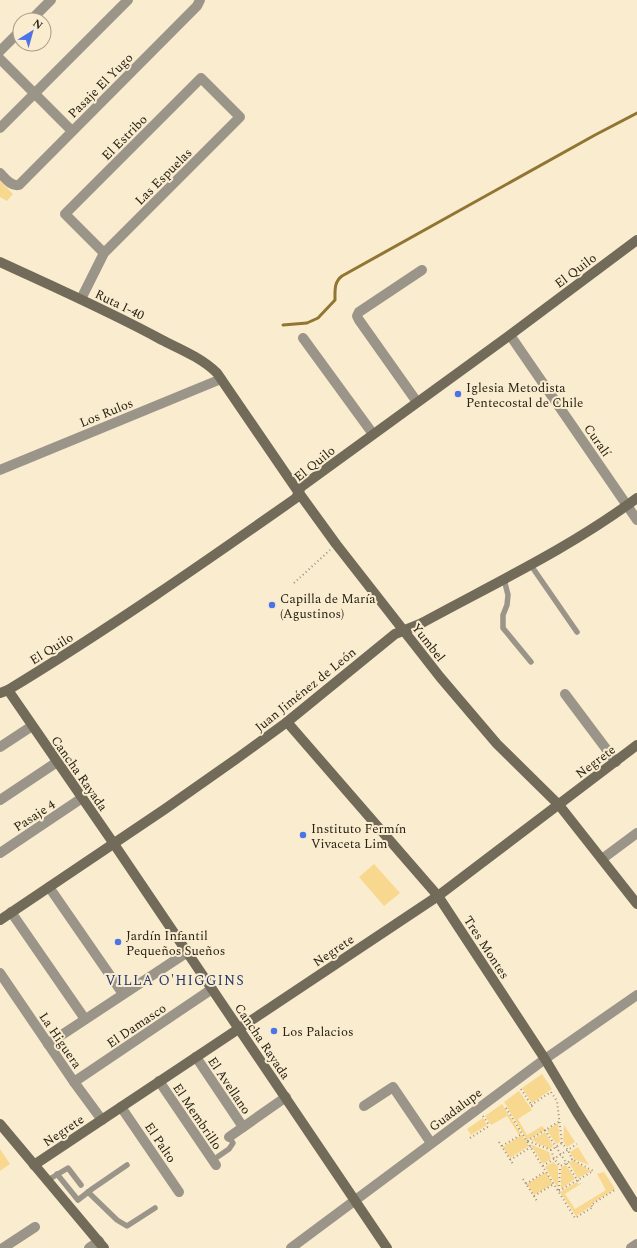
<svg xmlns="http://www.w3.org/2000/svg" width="637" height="1248" viewBox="0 0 637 1248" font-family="Spectral,serif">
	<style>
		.green { fill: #f8d88f }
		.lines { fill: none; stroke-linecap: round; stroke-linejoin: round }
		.stream { stroke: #907533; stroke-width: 3 }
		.path { stroke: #9a907b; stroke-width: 2; stroke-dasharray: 1 3; stroke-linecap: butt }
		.lane { stroke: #9b9589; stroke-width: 5.5 }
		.street { stroke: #9b9589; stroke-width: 10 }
		.secondary { stroke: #736b59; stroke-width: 10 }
		.poi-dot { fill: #4c74e7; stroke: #faecce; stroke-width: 1.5 }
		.labels { text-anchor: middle; stroke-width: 4; stroke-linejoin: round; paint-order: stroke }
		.street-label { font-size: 13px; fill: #272217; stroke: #faecce }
		.poi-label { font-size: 13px; fill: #272217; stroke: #faecce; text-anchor: start }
		.neighbourhood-label { font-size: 14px; letter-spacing: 1px; fill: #243870; stroke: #faecce }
	</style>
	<rect width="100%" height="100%" fill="#faecce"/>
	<g class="green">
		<polygon points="0,181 13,194 7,201 0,197"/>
		<polygon points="374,864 400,893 384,906 359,877"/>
		<polygon points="542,1074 552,1089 532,1103 522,1088"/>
		<polygon points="519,1091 532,1110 518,1119 527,1135 542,1126 545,1130 527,1140 504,1102"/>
		<polygon points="502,1104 521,1134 519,1135 507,1116 491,1125 485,1116"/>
		<polygon points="483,1118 487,1125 471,1135 467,1129"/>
		<polygon points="558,1123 560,1142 556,1144 547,1130"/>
		<polygon points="564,1125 575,1142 567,1147 563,1141"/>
		<polygon points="545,1132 553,1146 550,1149 531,1140"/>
		<polygon points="522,1135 529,1146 510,1158 503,1147"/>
		<polygon points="530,1144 549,1152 551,1159 543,1164"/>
		<polygon points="578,1147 589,1165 574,1159 570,1152"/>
		<polygon points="0,1149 10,1164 0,1171"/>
		<polygon points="572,1160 591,1171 578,1178 569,1163"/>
		<polygon points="553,1162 558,1166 558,1188 545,1167"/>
		<polygon points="566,1165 575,1179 561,1189 561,1167"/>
		<polygon points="546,1172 553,1184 534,1195 527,1184"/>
		<polygon points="604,1172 615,1189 591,1204 591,1206 576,1216 560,1192 577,1182 579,1185 565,1194 575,1209 606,1190 597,1174"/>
	</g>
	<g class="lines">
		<path class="stream" d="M283,325L307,323L318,318L335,300C335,290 334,282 342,276L595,135L637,113"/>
		<g class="path">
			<polyline points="294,583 330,550"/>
			<polyline points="521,1089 534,1109"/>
			<polyline points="531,1105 551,1092 557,1101 562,1143 568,1150 572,1159 567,1163 560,1166 554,1159 551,1150 562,1143"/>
			<polyline points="506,1108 575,1218 593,1207 591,1205 616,1189"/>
			<polyline points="483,1116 489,1125"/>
			<polyline points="545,1130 580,1184"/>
			<polyline points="470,1138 489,1126"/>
			<polyline points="527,1141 560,1121"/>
			<polyline points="528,1141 551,1150"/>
			<polyline points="499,1142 513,1164"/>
			<polyline points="502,1146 522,1134"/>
			<polyline points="510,1160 531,1147"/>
			<polyline points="543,1166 577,1144"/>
			<polyline points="523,1179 537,1201"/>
			<polyline points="526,1184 546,1171"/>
			<polyline points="559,1190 560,1166"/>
			<polyline points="559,1191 593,1171 572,1159"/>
			<polyline points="534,1196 554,1184"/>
		</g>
		<g class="lane">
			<polyline points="530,564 577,632"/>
			<polyline points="504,579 508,595 507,605 503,615 503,628 531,662"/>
			<polyline points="213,1160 229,1149 233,1143 229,1137"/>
			<polyline points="57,1174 78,1200 92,1189 127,1165"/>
			<polyline points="48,1180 68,1168 81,1185"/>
			<polyline points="88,1192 117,1220 127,1226 155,1208"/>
		</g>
		<g class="street">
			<polyline points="31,20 51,0"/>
			<polyline points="0,51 20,31"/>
			<polyline points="0,59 72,131"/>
			<polyline points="0,128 128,0"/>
			<path d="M0,173C5,178 11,187 19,185L197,6L200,0"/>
			<polyline points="81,299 104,253 240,117 201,78 65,214 104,253"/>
			<polyline points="510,335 637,520"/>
			<polyline points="303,338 373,434"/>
			<polyline points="417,402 359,320 357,316 359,312 422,270"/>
			<polyline points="0,470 221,379"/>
			<polyline points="565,694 616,762"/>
			<polyline points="0,747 32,726"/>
			<polyline points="0,800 57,762"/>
			<polyline points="0,853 82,798"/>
			<polyline points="602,859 637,833"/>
			<polyline points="49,887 123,994"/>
			<polyline points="11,912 85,1019"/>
			<polyline points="0,973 74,1082 102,1120"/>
			<polyline points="48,1044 186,953"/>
			<polyline points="196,1057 243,1127"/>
			<polyline points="159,1081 216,1165"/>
			<polyline points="74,1082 212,989"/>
			<polyline points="364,1106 393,1087 431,1143"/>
			<polyline points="121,1107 179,1192"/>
			<polyline points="229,1137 286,1097"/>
			<polyline points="3,1248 35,1227"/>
			<polyline points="89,1248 99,1241"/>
			<polyline points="291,1248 545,1059 637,995"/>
			<polyline points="631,1248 637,1244"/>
		</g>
		<g class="secondary">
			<path d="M0,262C54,287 109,311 162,340C180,349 202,358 217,373L299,493L336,544L440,677L497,744L559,805L637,904"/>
			<polyline points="8,690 114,844 387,1248"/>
			<path d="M0,693L8,690C107,630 202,564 296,498L301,487L510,335L637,240"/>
			<polyline points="287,722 438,896 545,1059 576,1111 637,1207"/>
			<path d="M0,920L165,809L239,757L287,722L395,634L420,624C493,584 570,548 637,498"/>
			<polyline points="0,1124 104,1248"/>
			<polyline points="34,1165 438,896 637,745"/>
		</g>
	</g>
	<g class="poi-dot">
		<circle cx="458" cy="394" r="4"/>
		<circle cx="272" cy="605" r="4"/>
		<circle cx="303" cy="835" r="4"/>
		<circle cx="118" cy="942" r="4"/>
		<circle cx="274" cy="1031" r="4"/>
	</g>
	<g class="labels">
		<g class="street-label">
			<text transform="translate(100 85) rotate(-45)" y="5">Pasaje El Yugo</text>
			<text transform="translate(124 137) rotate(-45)" y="5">El Estribo</text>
			<text transform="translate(163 176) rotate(-45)" y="5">Las Espuelas</text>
			<text transform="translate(575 270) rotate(-37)" y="5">El Quilo</text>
			<text transform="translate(120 304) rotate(26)" y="5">Ruta I-40</text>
			<text transform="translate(106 412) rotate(-22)" y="5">Los Rulos</text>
			<text transform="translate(598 440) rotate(55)" y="5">Curalí</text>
			<text transform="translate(314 463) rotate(-39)" y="5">El Quilo</text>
			<text transform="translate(429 642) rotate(52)" y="5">Yumbel</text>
			<text transform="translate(51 648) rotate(-32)" y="5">El Quilo</text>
			<text transform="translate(305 689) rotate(-39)" y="5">Juan Jiménez de León</text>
			<text transform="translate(595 761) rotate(-37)" y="5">Negrete</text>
			<text transform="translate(80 773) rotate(55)" y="5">Cancha Rayada</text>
			<text transform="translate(34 815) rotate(-33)" y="5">Pasaje 4</text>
			<text transform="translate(487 947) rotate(57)" y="5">Tres Montes</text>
			<text transform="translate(333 950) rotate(-34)" y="5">Negrete</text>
			<text transform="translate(136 1025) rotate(-34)" y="5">El Damasco</text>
			<text transform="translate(61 1040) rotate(56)" y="5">La Higuera</text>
			<text transform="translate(263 1041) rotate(56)" y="5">Cancha Rayada</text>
			<text transform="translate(230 1085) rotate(56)" y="5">El Avellano</text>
			<text transform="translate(455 1109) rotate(-37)" y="5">Guadalupe</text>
			<text transform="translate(198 1116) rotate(56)" y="5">El Membrillo</text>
			<text transform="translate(63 1130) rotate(-34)" y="5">Negrete</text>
			<text transform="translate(161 1142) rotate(56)" y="5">El Palto</text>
		</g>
		<g class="poi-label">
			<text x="466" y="392">Iglesia Metodista<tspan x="466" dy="15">Pentecostal de Chile</tspan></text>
			<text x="280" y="603">Capilla de María<tspan x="280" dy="15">(Agustinos)</tspan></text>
			<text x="311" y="833">Instituto Fermín<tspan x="311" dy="15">Vivaceta Lim</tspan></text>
			<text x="126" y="940">Jardín Infantil<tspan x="126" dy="15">Pequeños Sueños</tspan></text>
			<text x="282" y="1036">Los Palacios</text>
		</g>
		<g class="neighbourhood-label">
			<text x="175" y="985">VILLA O'HIGGINS</text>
		</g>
	</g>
	<g transform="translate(32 32) rotate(37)"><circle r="19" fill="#faecce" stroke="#a69b85"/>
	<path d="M0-3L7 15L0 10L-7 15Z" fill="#4c74e7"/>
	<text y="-6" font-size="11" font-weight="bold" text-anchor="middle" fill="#272217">N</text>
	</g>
</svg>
